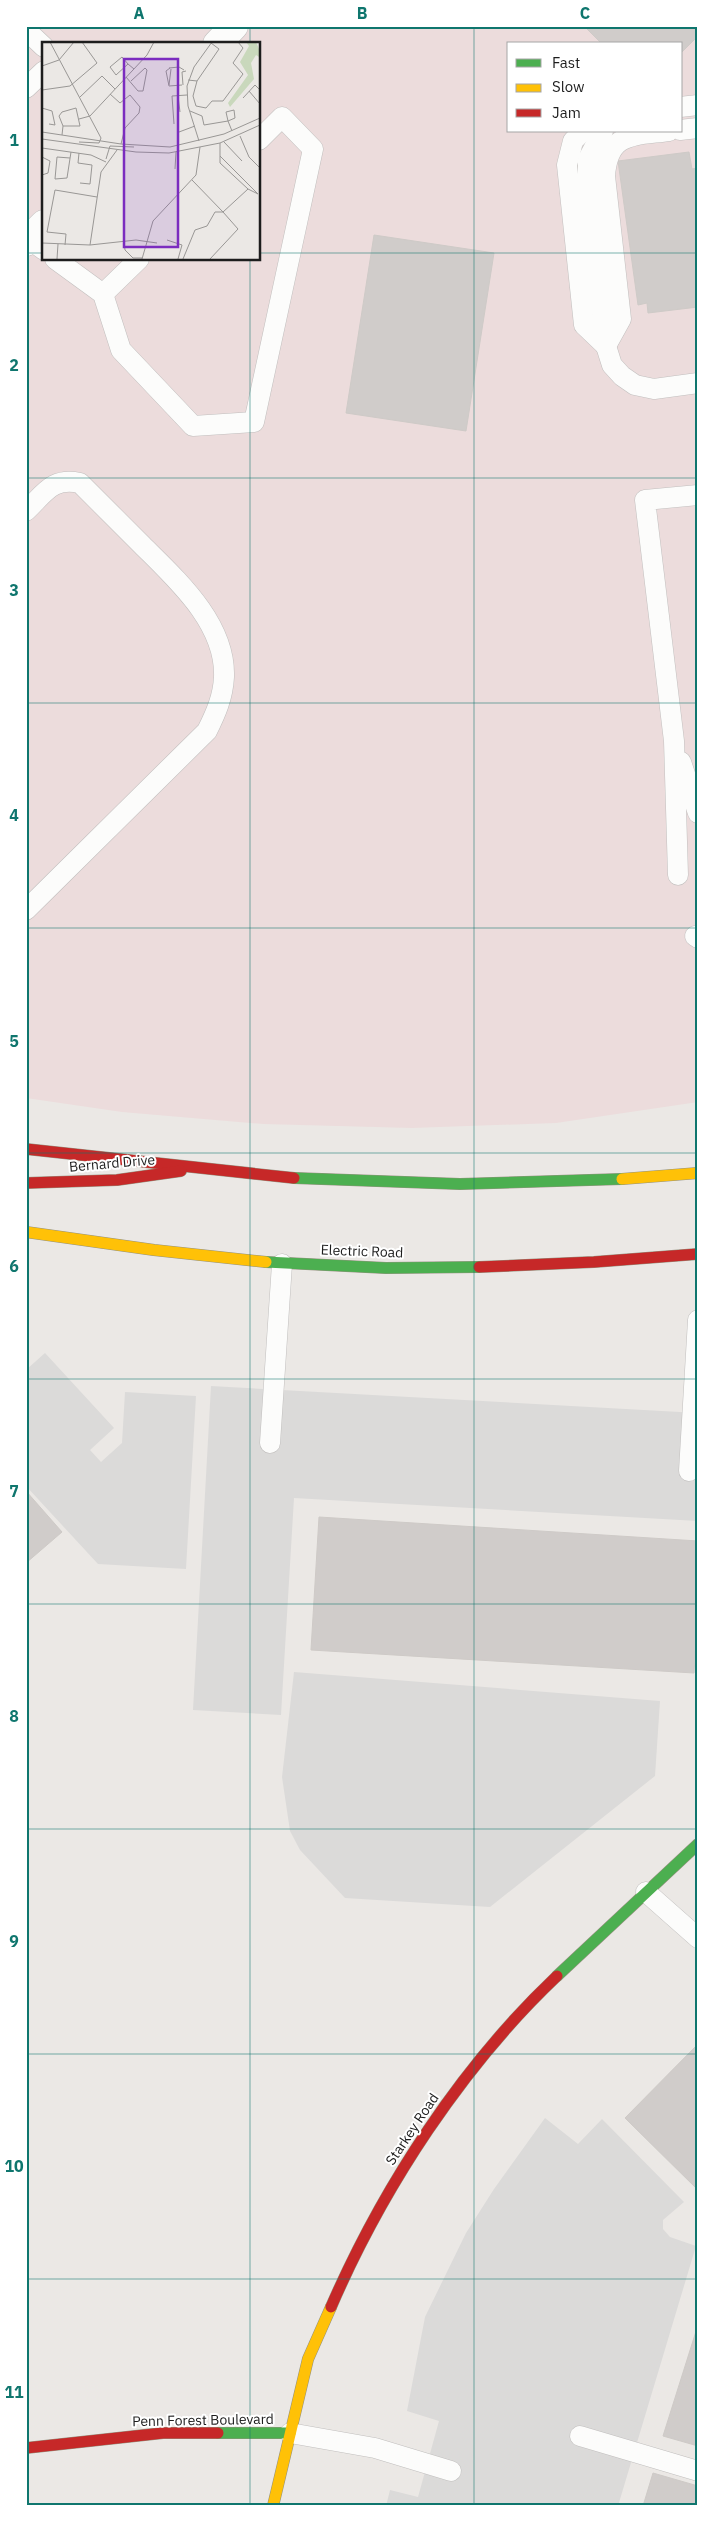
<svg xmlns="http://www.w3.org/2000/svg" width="724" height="2532" viewBox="0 0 724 2532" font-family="'IBM Plex Sans',sans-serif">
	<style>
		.commercial { fill: #ecdcdc; fill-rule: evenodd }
		.parking { fill: #dbdad9 }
		.building { fill: #d0ccca; stroke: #cecac7 }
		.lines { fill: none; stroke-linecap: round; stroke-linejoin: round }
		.lane-casing { stroke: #c1bfbe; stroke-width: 21 }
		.street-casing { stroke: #c1bfbe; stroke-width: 29 }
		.fast-casing { stroke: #94927f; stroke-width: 12 }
		.slow-casing { stroke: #94927f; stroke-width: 12 }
		.jam-casing { stroke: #94927f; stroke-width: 12 }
		.lane { stroke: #fcfcfb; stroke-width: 20 }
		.street { stroke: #fcfcfb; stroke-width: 28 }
		.fast { stroke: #4caf50; stroke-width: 11 }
		.slow { stroke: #ffc107; stroke-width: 11 }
		.jam { stroke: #c62828; stroke-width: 11 }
		.grid { fill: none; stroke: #0f766e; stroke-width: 1; stroke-opacity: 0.55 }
		.labels { text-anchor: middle; stroke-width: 4; stroke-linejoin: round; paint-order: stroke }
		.street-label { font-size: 14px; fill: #1d1d1d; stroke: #fff }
		.inset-road { fill: none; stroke: #999795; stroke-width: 1 }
		.view { fill: #7b2cbf; fill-opacity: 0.15; stroke: #7b2cbf; stroke-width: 2.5 }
		.inset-edge { fill: none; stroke: #1d1d1d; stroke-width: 2.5 }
		.neatline { fill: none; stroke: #0f766e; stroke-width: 2 }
		.grid-label { font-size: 16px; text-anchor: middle; font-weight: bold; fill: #0f766e }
	</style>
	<rect width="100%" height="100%" fill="#ebe8e5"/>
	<path class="commercial" d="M26,26H698V1102L556,1123L412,1128L263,1124L122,1112L26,1098ZM44,44H259V259H44ZM508,44H680V131H508Z"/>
	<g class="parking">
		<polygon points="45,1353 114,1428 90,1450 101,1462 122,1443 125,1392 196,1396 186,1569 98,1564 26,1486 26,1370"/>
		<polygon points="211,1386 698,1413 698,1521 294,1498 281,1715 193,1710"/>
		<polygon points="294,1672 660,1701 655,1776 490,1907 345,1898 300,1850 290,1831 282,1777"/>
		<polygon points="545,2118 578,2144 602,2119 684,2202 663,2220 663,2229 670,2237 696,2246 618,2506 386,2506 390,2490 418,2497 439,2421 407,2411 425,2317 466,2233 494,2189"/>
	</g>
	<g class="building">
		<polygon points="584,26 698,26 698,36 680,54 680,44 602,44"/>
		<polygon points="689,152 692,169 698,168 698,307 648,313 647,303 638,305 618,161"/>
		<polygon points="374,235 494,253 466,431 346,413"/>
		<polygon points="26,1491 62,1532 26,1563"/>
		<polygon points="319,1517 698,1541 698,1615 694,1673 311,1650"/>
		<polygon points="698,2044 698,2190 625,2118"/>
		<polygon points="698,2325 698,2446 663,2436"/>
		<polygon points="653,2473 698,2486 698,2506 643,2506"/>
	</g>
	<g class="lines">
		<defs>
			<g id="lane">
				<polyline points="26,30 44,47"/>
				<polyline points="26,88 44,71"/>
				<polyline points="680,107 698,105"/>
				<polyline points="680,130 698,128"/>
				<polyline points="583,131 573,141 567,165 584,325 606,346"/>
				<polyline points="603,131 588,159 588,183 599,289 606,346 612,365 622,376 635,385 654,389 698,383"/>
				<polyline points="29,239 44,250"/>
				<polyline points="55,259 103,294 121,350 193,426 254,422 313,149 282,117 259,140"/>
				<polyline points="103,294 139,259"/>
				<path d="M606,346L621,319L605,176C608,132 633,136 669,131"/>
				<path d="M26,511C45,493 52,477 80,483C101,504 121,524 142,545C176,579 226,623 224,677C223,697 216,713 207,731L26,910"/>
				<polyline points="681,762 698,813"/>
				<polyline points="678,875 674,741 645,500 698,495"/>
				<polyline points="695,936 698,938"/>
				<polyline points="270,1443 282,1264"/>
				<polyline points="689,1471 698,1320"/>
				<polyline points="646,1892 698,1938"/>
				<polyline points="290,2433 375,2448 451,2471"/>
				<polyline points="580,2436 698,2471"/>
			</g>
			<g id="street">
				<polyline points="217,44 234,26"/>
				<polyline points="26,242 44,224"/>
			</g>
			<g id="fast">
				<polyline points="294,1178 460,1184 622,1179"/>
				<polyline points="266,1262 386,1268 479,1267"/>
				<polyline points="557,1976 698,1844"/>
				<polyline points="218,2433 290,2433"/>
			</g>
			<g id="slow">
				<polyline points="622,1179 698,1173"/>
				<polyline points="26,1232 154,1250 266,1262"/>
				<polyline points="273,2506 308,2359 331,2307"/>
			</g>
			<g id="jam">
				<polyline points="26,1149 294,1178"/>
				<polyline points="26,1183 117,1180 181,1171"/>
				<polyline points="479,1267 594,1262 698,1254"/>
				<path d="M331,2307C383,2187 462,2066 557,1976"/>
				<polyline points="26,2448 163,2433 218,2433"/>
			</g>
		</defs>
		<use href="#lane" class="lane-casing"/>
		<use href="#street" class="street-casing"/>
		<use href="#fast" class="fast-casing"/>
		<use href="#slow" class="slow-casing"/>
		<use href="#jam" class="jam-casing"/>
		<use href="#lane" class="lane"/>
		<use href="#street" class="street"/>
		<use href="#fast" class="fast"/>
		<use href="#slow" class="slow"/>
		<use href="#jam" class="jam"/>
	</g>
	<path class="grid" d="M250,26V44M474,26V2506M26,253H44M259,253H698M250,259V2506M26,478H698M26,703H698M26,928H698M26,1153H698M26,1379H698M26,1604H698M26,1829H698M26,2054H698M26,2279H698"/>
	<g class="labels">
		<g class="street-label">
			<text transform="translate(112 1163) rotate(-5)" y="5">Bernard Drive</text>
			<text transform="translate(362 1251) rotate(2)" y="5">Electric Road</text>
			<text transform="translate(412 2129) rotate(-56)" y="5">Starkey Road</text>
			<text transform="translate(203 2420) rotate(-1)" y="5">Penn Forest Boulevard</text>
		</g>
	</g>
	<g transform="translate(42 42)">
		<rect width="218" height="218" fill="#ebe8e5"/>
		<path d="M204,0H214L217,7V15L214,13L209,21L212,37L188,65L186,61L206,33L198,20L207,4Z" fill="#c9d8bc"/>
		<path class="inset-road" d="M8,0L59,96L57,101L37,100M86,22L74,33L68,25L80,15L86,22L92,27M0,24L17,18L32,0M127,26L137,25L142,28M128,26L124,29L127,44L140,43M84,35L96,49H101L105,28L103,26L89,39M146,38L155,39L177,7L169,1M155,39L151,54L154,64L164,66L170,59H181L201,32L191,21L201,6L196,0M127,43L129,27M141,43L140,30L144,29M0,48L28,44L55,21L40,0M207,49L218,62M68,52L78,61L88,53L98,65L97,71L83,86L79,102M136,54L138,70M38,55L60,34L73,47M201,56L213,43L218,48M0,66L10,69L13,83L7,82M148,69L160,74L162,83L186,79L193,76L192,68L184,70L186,79L190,89M37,77L48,74L105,13L112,0M132,82L130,54L145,53M136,86V104M0,90L79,102L128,105L182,92L218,76M137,90L153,84M20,93L21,84H38L34,66L20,70L17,74L21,84M198,94L207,115L218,126M0,97L94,110L127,111L178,101L218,83M157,99L146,64L145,44L152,25L170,0M182,100L200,119M0,106L49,113L64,120M37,111L36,121L50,123L48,142L38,141M178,114L216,152L206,147M0,115L8,119L6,131L0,133M28,116L15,115L13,137L25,136L29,110M64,117L68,104L92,105M133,127L134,110M150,138L181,170L206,147L178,121V101M125,198L140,203L136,217M82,199L83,208L91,216H100M0,201L48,203L94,198L115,201M23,203L24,192L5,190L13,148L55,155M48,203L59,130L75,108M15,217L16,202M100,217L111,179L154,133L158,105M141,217L153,188L165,184L173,170H181L196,187L168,217"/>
		<path class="view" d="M82,17H136V205H82Z"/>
		<rect width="218" height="218" class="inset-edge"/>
	</g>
	<rect width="724" height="2532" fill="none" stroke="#ffffff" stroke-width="55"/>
	<rect x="507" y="42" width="175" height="90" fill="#ffffff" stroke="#a5a5a5"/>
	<rect x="516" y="59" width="25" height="8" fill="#4caf50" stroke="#a5a5a5"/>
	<text x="552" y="68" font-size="15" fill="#1d1d1d">Fast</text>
	<rect x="516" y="84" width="25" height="8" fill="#ffc107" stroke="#a5a5a5"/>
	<text x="552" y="92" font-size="15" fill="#1d1d1d">Slow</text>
	<rect x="516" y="109" width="25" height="8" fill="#c62828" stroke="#a5a5a5"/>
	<text x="552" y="118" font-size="15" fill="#1d1d1d">Jam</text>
	<rect x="28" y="28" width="668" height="2476" class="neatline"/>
	<g class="grid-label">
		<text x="139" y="19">A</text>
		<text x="362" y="19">B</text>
		<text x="585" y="19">C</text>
		<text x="14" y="146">1</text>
		<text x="14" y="371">2</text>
		<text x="14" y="596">3</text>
		<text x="14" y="821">4</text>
		<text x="14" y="1047">5</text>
		<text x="14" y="1272">6</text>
		<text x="14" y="1497">7</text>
		<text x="14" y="1722">8</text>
		<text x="14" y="1947">9</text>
		<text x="14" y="2172">10</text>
		<text x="14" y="2398">11</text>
	</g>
</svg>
